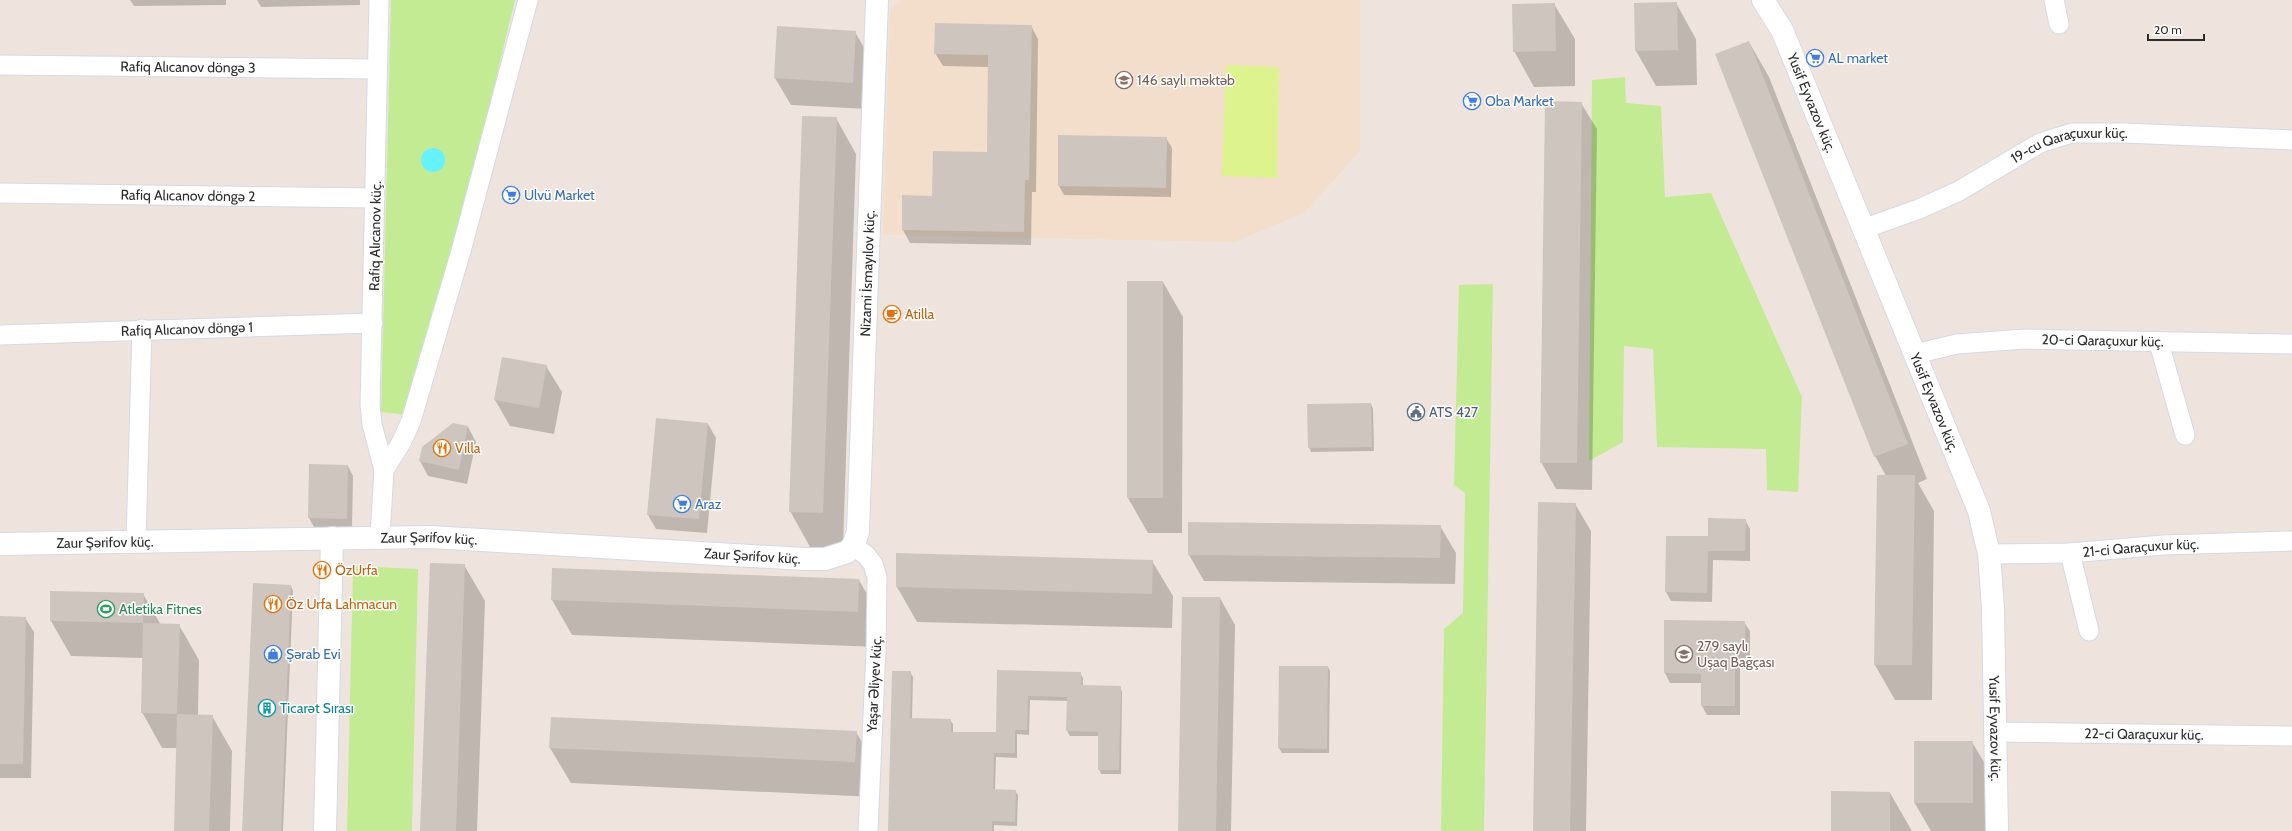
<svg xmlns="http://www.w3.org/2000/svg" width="2292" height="831" viewBox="0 0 2292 831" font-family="Cabin,sans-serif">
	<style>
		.education { fill: #f2decb }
		.green { fill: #c3eb94 }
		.pitch { fill: #ddf48e }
		.water { fill: #65f2fc }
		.shadow { fill: #0003 }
		.building { fill: #cec5be }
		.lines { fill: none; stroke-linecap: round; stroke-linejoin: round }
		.minor-casing { stroke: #d2dae6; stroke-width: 21 }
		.tertiary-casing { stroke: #d2dae6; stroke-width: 24 }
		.minor { stroke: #fff; stroke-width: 19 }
		.tertiary { stroke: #fff; stroke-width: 22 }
		.labels { text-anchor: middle; stroke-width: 3; stroke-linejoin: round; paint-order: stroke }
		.shop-label { font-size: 14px; fill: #366cbe; stroke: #fff; text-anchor: start }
		.street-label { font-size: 14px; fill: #2c2c2c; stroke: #fff }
		.education-label { font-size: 14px; fill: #785e54; stroke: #fff; text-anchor: start }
		.food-label { font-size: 14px; fill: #c56008; stroke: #fff; text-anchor: start }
		.service-label { font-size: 14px; fill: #4e5e75; stroke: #fff; text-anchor: start }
		.leisure-label { font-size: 14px; fill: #27864d; stroke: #fff; text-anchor: start }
		.culture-label { font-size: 14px; fill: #0d838f; stroke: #fff; text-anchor: start }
	</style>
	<rect width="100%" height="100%" fill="#efe4dd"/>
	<polygon class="education" points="901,0 1360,0 1360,151 1305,212 1235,242 883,235 890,10"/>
	<g class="green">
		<polygon points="391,0 515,0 473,173 408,415 381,412"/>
		<polygon points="1625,77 1626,103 1661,106 1665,197 1711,193 1802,397 1798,492 1767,490 1766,449 1657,447 1653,349 1624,346 1623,442 1589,461 1592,80"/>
		<polygon points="1493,284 1484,831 1441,831 1444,629 1463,613 1465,493 1454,485 1459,285"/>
		<polygon points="353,566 418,569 412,831 347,831"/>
	</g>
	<polygon class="pitch" points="1226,65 1279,67 1277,178 1222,176"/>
	<circle class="water" cx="433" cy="160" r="12"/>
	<g class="shadow">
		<polygon points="130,0 226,0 226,5 134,6"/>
		<polygon points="257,0 360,0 360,5 261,7"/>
		<polygon points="1676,3 1696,39 1697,85 1656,86 1636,51"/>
		<polygon points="1554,4 1575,39 1575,86 1534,87 1514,51"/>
		<polygon points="1031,26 1038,39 1036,192 1032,192 1031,245 910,243 903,230 933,197 988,153 989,67 943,66 935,53"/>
		<polygon points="778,27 855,32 870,58 868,109 791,105 775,78"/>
		<polygon points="1749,42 1769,77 1927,479 1918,483 1934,511 1932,700 1895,700 1875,665 1886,476 1875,456"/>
		<polygon points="1581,103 1597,129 1592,490 1556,489 1541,462"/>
		<polygon points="836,118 856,154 843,547 810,547 790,511"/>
		<polygon points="1166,138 1172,148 1171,197 1064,195 1059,186"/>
		<polygon points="1163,282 1183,317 1182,533 1148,533 1128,498"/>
		<polygon points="546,366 562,392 554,434 510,426 495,400"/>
		<polygon points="1371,404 1373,409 1374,451 1311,452 1309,447"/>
		<polygon points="454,424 468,427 476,442 467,484 428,476 420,461 423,447"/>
		<polygon points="708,424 716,438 707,533 656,529 648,515"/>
		<polygon points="348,466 353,476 352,528 314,527 309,518"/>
		<polygon points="1575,504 1591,531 1586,831 1534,831"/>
		<polygon points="1745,520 1750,529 1750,561 1713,560 1712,602 1671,601 1666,592 1709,537"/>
		<polygon points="1440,526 1456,553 1455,584 1204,581 1189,555"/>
		<polygon points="1152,561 1173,596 1172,628 917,622 897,587"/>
		<polygon points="464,565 485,601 477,831 421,831"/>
		<polygon points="859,580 879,615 878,647 572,635 552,600"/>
		<polygon points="291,586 293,591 283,831 243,831"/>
		<polygon points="143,594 161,625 179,625 199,660 198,715 212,716 232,751 230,831 175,831 177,748 162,748 142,712 143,658 71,656 51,621"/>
		<polygon points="1220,598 1235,625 1231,831 1179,831"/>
		<polygon points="0,617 25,618 34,632 31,778 0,778"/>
		<polygon points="1665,621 1744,622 1750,631 1750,658 1740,658 1740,715 1707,715 1702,706 1702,683 1670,683 1665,673"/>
		<polygon points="1280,667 1328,667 1330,671 1329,753 1282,753 1279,748"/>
		<polygon points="998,671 1080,673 1083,678 1083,686 1120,687 1122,692 1121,774 1101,774 1099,769 1099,736 1070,736 1067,731 1068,701 1030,700 1029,735 1017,734 1017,758 996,757 995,790 1015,791 1018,795 1017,826 994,825 994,831 889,831 910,672 913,677 912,719 950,720 953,724 953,733 997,733"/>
		<polygon points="856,732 876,767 875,797 571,783 550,748"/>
		<polygon points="1972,742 1997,784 1996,831 1931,831 1914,802"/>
		<polygon points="1890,793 1912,831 1832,831"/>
	</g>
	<g class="building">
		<polygon points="1677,2 1678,50 1635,51 1634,3"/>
		<polygon points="1555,3 1556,51 1513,52 1512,4"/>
		<polygon points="935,23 1032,25 1029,180 1025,180 1024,232 902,230 902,195 932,196 933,151 987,152 988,55 934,54"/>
		<polygon points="777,26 856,31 853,83 774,78"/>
		<polygon points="1749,41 1908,444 1874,457 1715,54"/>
		<polygon points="1545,101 1582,102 1577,463 1540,463"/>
		<polygon points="802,116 837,117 823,513 789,512"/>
		<polygon points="1058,135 1167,137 1166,188 1058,186"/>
		<rect x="1127" y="281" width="36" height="217"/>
		<polygon points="502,357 547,365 539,408 494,400"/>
		<polygon points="1371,403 1372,447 1308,448 1307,404"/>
		<polygon points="656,418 708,423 699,519 647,515"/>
		<polygon points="453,423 468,426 459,470 419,461 422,447"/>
		<polygon points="309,464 348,465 347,519 308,518"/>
		<polygon points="1877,475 1915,475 1912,665 1874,665"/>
		<polygon points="1538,502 1576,503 1570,831 1533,831"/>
		<polygon points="1708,518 1746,519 1745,551 1708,551 1707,593 1665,592 1666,536 1708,536"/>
		<polygon points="1188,522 1441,525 1440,558 1188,555"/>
		<polygon points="896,553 1153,560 1152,594 896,587"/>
		<polygon points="430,563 465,564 456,831 420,831"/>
		<polygon points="552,568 859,579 858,612 551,600"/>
		<polygon points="253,583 291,585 281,831 242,831"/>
		<polygon points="50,591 144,593 143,623 50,621"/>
		<polygon points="1182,597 1220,597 1216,831 1178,831"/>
		<polygon points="0,616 26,617 23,764 0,764"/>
		<polygon points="1664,620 1745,621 1745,649 1735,648 1735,706 1701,706 1701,674 1664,673"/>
		<polygon points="143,623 180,624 177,714 141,713"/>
		<polygon points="1279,666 1328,666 1327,749 1278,748"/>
		<polygon points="997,670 1081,672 1081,685 1121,686 1119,770 1098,770 1098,732 1066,731 1067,697 1028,696 1027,730 1015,730 1015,753 994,753 993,789 1016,790 1015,822 992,821 992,831 888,831 892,671 911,671 910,718 951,719 951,732 996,732"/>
		<polygon points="177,714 213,715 209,831 174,831"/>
		<polygon points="551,717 857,731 855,762 549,748"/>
		<rect x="1914" y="741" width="59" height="62"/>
		<polygon points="1831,791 1890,792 1890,831 1831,831"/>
	</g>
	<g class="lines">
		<defs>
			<g id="minor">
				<polyline points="379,0 370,405 372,424 384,470"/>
				<polyline points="2054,0 2059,24"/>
				<path id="s1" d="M0,65L377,69"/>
				<path id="s2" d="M0,193L375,198"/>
				<path id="s3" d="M1863,229L1919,209L1959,191L2040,143L2072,133H2124L2292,140"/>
				<path id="s4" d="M0,335L373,323"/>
				<polyline points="2159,343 2185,435"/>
				<path id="s5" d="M1915,354L1957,344L2025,339L2292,344"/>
				<polyline points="380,536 384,470 401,443 411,421 461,251 528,0"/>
				<polyline points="136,541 142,329"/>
				<polyline points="853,546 866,555 873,564 877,577 876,649 868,831"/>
				<polyline points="2070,553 2089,631"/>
				<path id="s6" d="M1989,554L2070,553L2163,545L2292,541"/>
				<path id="s7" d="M1996,732L2292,736"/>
			</g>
			<g id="tertiary">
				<path id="s8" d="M1763,0L1782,30L1979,511L1989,554L1993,608L1997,831"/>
				<path id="s9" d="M0,544L430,537L804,559H825L847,552L853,546L858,532L877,0"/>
				<polyline points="325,831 332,538"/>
			</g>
		</defs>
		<use href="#minor" class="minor-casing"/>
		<use href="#tertiary" class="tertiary-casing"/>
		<use href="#minor" class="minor"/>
		<use href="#tertiary" class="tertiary"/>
	</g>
	<defs>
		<symbol id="supermarket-ring" viewBox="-11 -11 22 22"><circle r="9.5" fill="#fff" stroke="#3f7fe0" stroke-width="1.5"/><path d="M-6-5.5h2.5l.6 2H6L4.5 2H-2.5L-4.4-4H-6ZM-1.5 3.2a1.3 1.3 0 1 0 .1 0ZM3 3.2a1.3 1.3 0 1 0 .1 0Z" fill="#3f7fe0"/></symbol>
		<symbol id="school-ring" viewBox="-11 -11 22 22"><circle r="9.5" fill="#fff" stroke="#8d6e63" stroke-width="1.5"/><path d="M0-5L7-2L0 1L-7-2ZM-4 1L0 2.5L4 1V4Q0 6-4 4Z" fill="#8d6e63"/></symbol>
		<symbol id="cafe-ring" viewBox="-11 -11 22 22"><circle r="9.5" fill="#fff" stroke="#e8710a" stroke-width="1.5"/><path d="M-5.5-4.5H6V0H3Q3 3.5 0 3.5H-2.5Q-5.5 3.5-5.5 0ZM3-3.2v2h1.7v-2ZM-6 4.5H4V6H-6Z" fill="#e8710a"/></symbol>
		<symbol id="civic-ring" viewBox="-11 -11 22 22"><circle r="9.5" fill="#fff" stroke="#5c6f8a" stroke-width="1.5"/><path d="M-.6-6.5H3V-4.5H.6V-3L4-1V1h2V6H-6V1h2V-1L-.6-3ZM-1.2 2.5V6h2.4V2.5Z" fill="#5c6f8a"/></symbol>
		<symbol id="restaurant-ring" viewBox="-11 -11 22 22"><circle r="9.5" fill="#fff" stroke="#e8710a" stroke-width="1.5"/><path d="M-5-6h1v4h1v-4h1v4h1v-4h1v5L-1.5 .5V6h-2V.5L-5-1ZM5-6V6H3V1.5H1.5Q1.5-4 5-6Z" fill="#e8710a"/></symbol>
		<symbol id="stadium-ring" viewBox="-11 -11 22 22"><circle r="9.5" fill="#fff" stroke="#2e9e5b" stroke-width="1.5"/><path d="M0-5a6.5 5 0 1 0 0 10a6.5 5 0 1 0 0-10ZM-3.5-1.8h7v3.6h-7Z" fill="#2e9e5b"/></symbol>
		<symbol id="shop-ring" viewBox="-11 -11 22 22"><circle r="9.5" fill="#fff" stroke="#3f7fe0" stroke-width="1.5"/><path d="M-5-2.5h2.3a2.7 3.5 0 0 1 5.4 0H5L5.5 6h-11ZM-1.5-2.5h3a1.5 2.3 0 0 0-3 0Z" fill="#3f7fe0"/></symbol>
		<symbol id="building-ring" viewBox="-11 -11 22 22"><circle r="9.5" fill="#fff" stroke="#0f9aa8" stroke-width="1.5"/><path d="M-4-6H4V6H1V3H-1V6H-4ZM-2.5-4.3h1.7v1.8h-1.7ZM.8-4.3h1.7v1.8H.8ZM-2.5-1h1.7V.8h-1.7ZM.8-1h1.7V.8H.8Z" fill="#0f9aa8"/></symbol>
	</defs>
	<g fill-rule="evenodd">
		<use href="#supermarket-ring" x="1805" y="48" width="20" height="20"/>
		<use href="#school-ring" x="1114" y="70" width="20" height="20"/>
		<use href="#supermarket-ring" x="1462" y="91" width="20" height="20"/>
		<use href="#supermarket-ring" x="501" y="185" width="20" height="20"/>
		<use href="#cafe-ring" x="882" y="304" width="20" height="20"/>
		<use href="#civic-ring" x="1406" y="402" width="20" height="20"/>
		<use href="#restaurant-ring" x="432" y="438" width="20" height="20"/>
		<use href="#supermarket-ring" x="672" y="494" width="20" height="20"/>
		<use href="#restaurant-ring" x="312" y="560" width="20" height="20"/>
		<use href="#restaurant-ring" x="263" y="594" width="20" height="20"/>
		<use href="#stadium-ring" x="96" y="599" width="20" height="20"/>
		<use href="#shop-ring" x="263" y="644" width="20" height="20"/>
		<use href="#school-ring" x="1674" y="644" width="20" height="20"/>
		<use href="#building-ring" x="257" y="698" width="20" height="20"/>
	</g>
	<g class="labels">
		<g class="shop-label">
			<text x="1828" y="63">AL market</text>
			<text x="1485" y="106">Oba Market</text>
			<text x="524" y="200">Ulvü Market</text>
			<text x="695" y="509">Araz</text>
			<text x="286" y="659">Şərab Evi</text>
		</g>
		<g class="street-label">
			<text dy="5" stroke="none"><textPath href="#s1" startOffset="188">Rafiq Alıcanov döngə 3</textPath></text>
			<text dy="5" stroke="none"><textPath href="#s8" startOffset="114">Yusif Eyvazov küç.</textPath></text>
			<text dy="5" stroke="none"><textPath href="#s3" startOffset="226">19-cu Qaraçuxur küç.</textPath></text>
			<text dy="5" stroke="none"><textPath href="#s2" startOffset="188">Rafiq Alıcanov döngə 2</textPath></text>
			<text transform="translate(375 236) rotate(-89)" y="5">Rafiq Alıcanov küç.</text>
			<text dy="5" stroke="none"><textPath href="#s9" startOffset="1131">Nizami İsmayılov küç.</textPath></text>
			<text dy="5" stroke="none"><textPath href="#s4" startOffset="187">Rafiq Alıcanov döngə 1</textPath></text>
			<text dy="5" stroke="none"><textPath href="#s5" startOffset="189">20-ci Qaraçuxur küç.</textPath></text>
			<text dy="5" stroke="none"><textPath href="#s8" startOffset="438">Yusif Eyvazov küç.</textPath></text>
			<text dy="5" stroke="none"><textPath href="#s9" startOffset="429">Zaur Şərifov küç.</textPath></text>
			<text dy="5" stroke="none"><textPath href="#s9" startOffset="105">Zaur Şərifov küç.</textPath></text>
			<text dy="5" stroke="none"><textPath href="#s6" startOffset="152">21-ci Qaraçuxur küç.</textPath></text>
			<text dy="5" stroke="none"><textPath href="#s9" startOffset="753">Zaur Şərifov küç.</textPath></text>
			<text transform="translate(874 684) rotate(-87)" y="5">Yaşar Əliyev küç.</text>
			<text dy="5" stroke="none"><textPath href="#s8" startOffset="774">Yusif Eyvazov küç.</textPath></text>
			<text dy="5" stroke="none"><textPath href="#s7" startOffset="148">22-ci Qaraçuxur küç.</textPath></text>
		</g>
		<g class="education-label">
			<text x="1137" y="85">146 saylı məktəb</text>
			<text x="1697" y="651">279 saylı<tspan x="1697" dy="16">Uşaq Bağçası</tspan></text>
		</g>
		<g class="food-label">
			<text x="905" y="319">Atilla</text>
			<text x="455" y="453">Villa</text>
			<text x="335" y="575">ÖzUrfa</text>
			<text x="286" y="609">Öz Urfa Lahmacun</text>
		</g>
		<g class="service-label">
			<text x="1429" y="417">ATS 427</text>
		</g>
		<g class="leisure-label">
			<text x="119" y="614">Atletika Fitnes</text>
		</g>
		<g class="culture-label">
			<text x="280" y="713">Ticarət Sırası</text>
		</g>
	</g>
	<path d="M2148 34v6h56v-6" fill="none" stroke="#2c2c2c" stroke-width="2"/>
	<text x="2154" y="34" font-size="12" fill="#2c2c2c" stroke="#ffffff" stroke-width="3" paint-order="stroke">20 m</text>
</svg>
